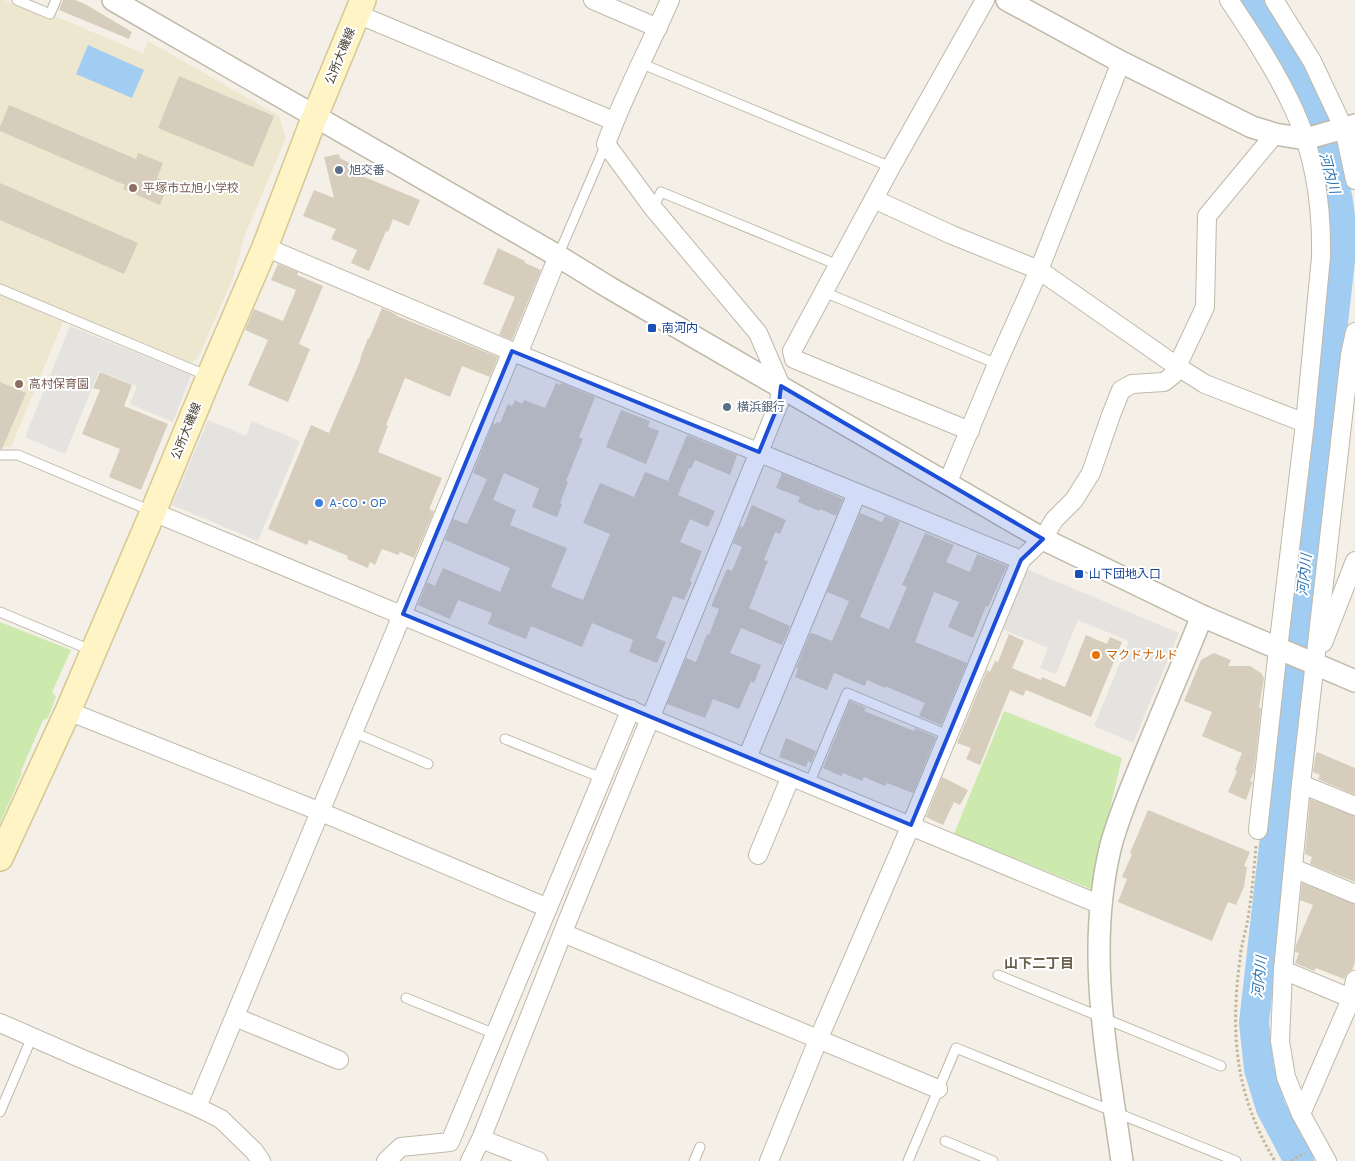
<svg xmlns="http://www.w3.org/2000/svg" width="1355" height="1161" viewBox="0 0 1355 1161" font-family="Overpass,'Noto Sans JP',sans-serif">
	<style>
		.education { fill: #ede7d0 }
		.green { fill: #cce9ae }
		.parking { fill: #e5e3df }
		.water { fill: #a1cdf2 }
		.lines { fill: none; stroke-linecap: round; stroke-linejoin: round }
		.river { stroke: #a1cdf2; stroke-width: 30 }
		.building { fill: #d6cdbc }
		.service-casing { stroke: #c0b9a9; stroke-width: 11 }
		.minor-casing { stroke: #c0b9a9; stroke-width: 20 }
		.tertiary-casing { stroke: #c0b9a9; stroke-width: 24 }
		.secondary-casing { stroke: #d5c795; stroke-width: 28 }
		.path { stroke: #c2b69a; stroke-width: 3; stroke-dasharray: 2.5 2.5; stroke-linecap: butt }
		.service { stroke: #fff; stroke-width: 9 }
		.minor { stroke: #fff; stroke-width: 18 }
		.tertiary { stroke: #fff; stroke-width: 21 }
		.secondary { stroke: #fff4c5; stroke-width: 25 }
		.marked { fill: #1d4ed8; fill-opacity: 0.2; stroke: #1d4ed8; stroke-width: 4; stroke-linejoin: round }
		.service-dot { fill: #5c6f8a; stroke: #fff; stroke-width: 2 }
		.education-dot { fill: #8d6e63; stroke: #fff; stroke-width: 2 }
		.transit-dot { fill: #1a4fb4; stroke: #fff; stroke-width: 2 }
		.shop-dot { fill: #3f7fe0; stroke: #fff; stroke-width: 2 }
		.food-dot { fill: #e8710a; stroke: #fff; stroke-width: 2 }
		.labels { text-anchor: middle; stroke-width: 4; stroke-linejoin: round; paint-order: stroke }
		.street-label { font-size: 12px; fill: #474135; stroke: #fff }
		.service-label { font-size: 12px; fill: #4e5e75; stroke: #fff; text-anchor: start }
		.education-label { font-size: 12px; fill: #785e54; stroke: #fff; text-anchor: start }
		.transit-label { font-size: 12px; fill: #164399; stroke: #fff; text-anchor: start }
		.shop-label { font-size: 12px; fill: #366cbe; stroke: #fff; text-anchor: start }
		.food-label { font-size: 12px; fill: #c56008; stroke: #fff; text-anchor: start }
		.water-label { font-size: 14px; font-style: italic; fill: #2b75b6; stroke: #fff }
		.neighbourhood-label { font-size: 14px; font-weight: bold; fill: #6a604c; stroke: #fff }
	</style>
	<rect width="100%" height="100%" fill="#f4f0e7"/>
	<g class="education">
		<polygon points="0,0 4,0 51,19 52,15 143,53 148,41 279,116 286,138 244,237 233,278 197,360 190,362 0,284"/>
		<polygon points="0,295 63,322 11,447 0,447"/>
	</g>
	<g class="green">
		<polygon points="0,622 71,650 52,692 56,696 48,718 43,720 21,771 22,773 0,823"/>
		<polygon points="1004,711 1122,758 1091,889 954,834"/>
	</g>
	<g class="parking">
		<polygon points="70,326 191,375 173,422 130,404 137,386 99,371 65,454 25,437"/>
		<polygon points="208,420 246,436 252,421 300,441 258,541 172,505"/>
		<polygon points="1022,567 1179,633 1133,743 1094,726 1129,641 1078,620 1056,674 1040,668 1048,648 997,627"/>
	</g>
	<polygon class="water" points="88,45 144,70 132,98 76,74"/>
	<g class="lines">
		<path class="river" d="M1248,0C1263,23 1281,46 1293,71C1316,116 1339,180 1341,230C1342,249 1339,269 1337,287L1254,1023L1259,1069L1271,1108L1299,1161"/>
	</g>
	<g class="building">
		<polygon points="63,0 75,0 85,4 132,32 129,39 59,10"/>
		<polygon points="179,76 274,116 253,167 158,128"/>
		<polygon points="9,105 136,159 138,153 163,163 157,178 169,182 160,205 123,189 125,185 0,131 0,127"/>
		<polygon points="339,154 340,158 353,165 350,171 420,200 409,226 393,219 388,232 386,231 369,271 351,263 357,250 331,239 336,229 303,216 314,190 334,198 324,157"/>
		<polygon points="0,183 138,243 124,274 0,220"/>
		<polygon points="498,248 525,261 525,263 541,270 512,340 499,335 515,297 483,284"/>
		<polygon points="278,264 298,272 297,275 323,286 299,344 310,349 288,402 248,385 268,340 245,330 254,309 283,321 296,290 271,280"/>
		<polygon points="382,308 397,315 397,316 498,357 490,377 462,366 450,397 405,378 386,425 388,426 378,452 442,478 430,507 430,510 434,511 414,558 400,552 398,555 382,549 375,565 370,562 368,568 347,559 348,556 309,540 307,545 268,529 311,425 329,433 361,359 360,359 368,338 369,339"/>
		<polygon points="100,372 132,385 124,406 168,424 141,490 109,477 120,449 82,434 100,390 93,388"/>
		<polygon points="0,382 26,393 2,449 0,449"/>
		<polygon points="556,383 560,385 561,383 595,397 579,437 583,439 566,481 568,482 560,503 562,504 557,517 532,507 539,489 538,488 504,473 493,500 516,510 510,525 567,548 551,587 583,600 610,534 583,523 600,483 634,497 645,472 668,481 687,435 737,455 730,475 695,460 691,469 689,468 678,495 715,511 708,527 690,519 680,542 702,551 690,581 692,582 684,600 673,596 656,638 666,642 657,663 629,652 633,640 592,623 582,647 531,626 526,639 488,624 492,613 458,600 450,619 418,605 427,582 435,586 443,568 500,592 510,568 445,540 453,519 467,524 487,479 473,473 493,423 496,424 497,422 500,423 508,404 512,406 515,400 522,404 524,400 545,408"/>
		<polygon points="621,410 650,421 648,427 659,431 646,464 606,447"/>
		<polygon points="782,473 843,499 836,516 820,509 819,511 798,502 800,497 776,488"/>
		<polygon points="752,505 786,520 780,534 775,532 764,560 768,561 749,608 790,626 782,645 741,628 730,653 761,665 754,683 751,681 739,709 713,699 705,718 667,704 686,658 696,662 707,634 709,635 719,609 711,606 727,569 732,571 742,547 733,543 740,526 743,527"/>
		<polygon points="860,513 882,522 885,516 900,522 860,617 889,629 907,587 902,585 925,533 954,545 946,562 970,572 977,554 1007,566 988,607 986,606 973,638 948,627 959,602 934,592 915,642 967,663 941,725 919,716 925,703 885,686 885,688 867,680 865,686 834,673 827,690 795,677 798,669 796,668 810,634 812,633 832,641 849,601 827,592"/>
		<polygon points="1009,634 1024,641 1012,668 1041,680 1042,677 1065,687 1086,635 1107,644 1110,637 1122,642 1091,717 1026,690 1023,696 1010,690 980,765 966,759 971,748 957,743 987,670 990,672 995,661 998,662"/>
		<polygon points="1214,653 1231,660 1228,666 1250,666 1261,673 1264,678 1259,708 1261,708 1254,772 1250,781 1253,782 1252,784 1246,800 1228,792 1237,771 1235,770 1242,753 1202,736 1212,712 1184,701 1201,660"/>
		<polygon points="850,701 866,708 864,711 914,731 915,728 936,737 913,793 887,783 885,786 864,777 862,781 843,773 841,776 823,768"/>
		<polygon points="786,738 816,751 811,763 808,761 806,767 779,757"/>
		<polygon points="1317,752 1355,768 1355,795 1318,779 1320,775 1313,772 1315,758"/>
		<polygon points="942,777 968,790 960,805 954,802 943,825 926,817"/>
		<polygon points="1310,799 1355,816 1355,882 1310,864 1312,857 1305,854"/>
		<polygon points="1148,810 1250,852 1244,866 1247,867 1244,887 1236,905 1228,902 1212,941 1118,902 1127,879 1122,877 1132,854 1130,853"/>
		<polygon points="1302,883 1355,904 1355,962 1352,970 1347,973 1344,979 1316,968 1314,971 1295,963 1299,953 1295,952 1296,945 1313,905 1300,900"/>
	</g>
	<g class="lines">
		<defs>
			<g id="service">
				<polyline points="17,0 50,14 56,0"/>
				<polyline points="640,63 891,167"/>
				<polyline points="653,208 661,192 838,265"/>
				<polyline points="558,256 606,144"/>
				<polyline points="0,289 208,376"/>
				<polyline points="824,292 997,364"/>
				<polyline points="0,455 18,455 151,511"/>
				<polyline points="0,612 93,651"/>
				<polyline points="353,732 428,764"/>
				<polyline points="505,739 602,778"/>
				<polyline points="809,784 847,693 948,735"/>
				<polyline points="998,975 1221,1066"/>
				<polyline points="406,998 495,1034"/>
				<polyline points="0,1112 32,1037"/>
				<polyline points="945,1141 993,1161"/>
				<polyline points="694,1161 700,1147"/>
				<polyline points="908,1161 956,1048 1236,1161"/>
			</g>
			<g id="minor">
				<polyline points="593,0 658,28"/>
				<path d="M1229,0C1253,36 1277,72 1295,112C1315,157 1322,207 1321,257L1305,423"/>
				<polyline points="1274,0 1312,61 1344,129 1355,180"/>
				<polyline points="357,14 614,121"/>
				<polyline points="874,199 952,235 1039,270 1178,367 1205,384 1305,423 1278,649 1258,830"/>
				<polyline points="265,247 518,354 1021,560"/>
				<polyline points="518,354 558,256"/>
				<polyline points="970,431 794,359 792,351 891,167 985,0"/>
				<polyline points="947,484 997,364 1039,270 1121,62"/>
				<polyline points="153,512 1101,905"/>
				<polyline points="1323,643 1355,561"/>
				<polyline points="68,711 321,812 548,908"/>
				<polyline points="747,758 857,493"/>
				<polyline points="1301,784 1355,806"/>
				<polyline points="758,855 791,776"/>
				<polyline points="1293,868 1355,894"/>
				<polyline points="563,933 938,1089"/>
				<polyline points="1283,970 1355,1000"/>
				<polyline points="235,1017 339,1060"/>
				<polyline points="0,1023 80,1058 197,1107 512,351"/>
				<polyline points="197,1107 221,1119 254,1151 261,1161"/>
				<polyline points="1301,1114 1351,999 1355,980"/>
				<polyline points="481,1139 538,1161"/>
				<polyline points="386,1161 401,1147 450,1142 631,709"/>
				<path d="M470,1161L481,1139L569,917L779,403L781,386L758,333L653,208L606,144C624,94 649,48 670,0"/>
				<polyline points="769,1161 818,1040 911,825 1021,560 1043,539 1054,520 1074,500 1091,473 1111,415 1121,390 1132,384 1164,382 1173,375 1205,307 1207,216 1275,134"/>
				<polyline points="1327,1161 1301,1114 1286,1077 1280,1041 1283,970 1301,784 1350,355 1355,332"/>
			</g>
			<g id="tertiary">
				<polyline points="113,0 558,256 610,288 1043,539 1202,616 1355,681"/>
				<polyline points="1007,0 1121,62 1252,127 1275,134 1305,139 1355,125"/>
				<path d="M1122,1161C1107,1056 1085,950 1111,845C1120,812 1134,781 1147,749C1165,705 1184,661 1202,616"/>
			</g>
			<polyline id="secondary" points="0,858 68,711 153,512 209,377 265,247 315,116 363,0"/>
		</defs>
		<use href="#service" class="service-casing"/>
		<use href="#minor" class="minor-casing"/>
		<use href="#tertiary" class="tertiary-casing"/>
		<use href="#secondary" class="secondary-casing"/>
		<g class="path">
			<path d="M1256,846C1254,870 1252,894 1248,918C1246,931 1241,945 1240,959C1230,1034 1235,1095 1275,1161"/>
			<polyline points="1291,1161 1305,1153"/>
		</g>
		<use href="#service" class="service"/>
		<use href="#minor" class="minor"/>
		<use href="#tertiary" class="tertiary"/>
		<use href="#secondary" class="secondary"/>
	</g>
	<path class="marked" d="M512,351L759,452L779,403L781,386L1043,539L1021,560L911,825L403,614Z"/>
	<g class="service-dot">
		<circle cx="339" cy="170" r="5"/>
		<circle cx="727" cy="407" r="5"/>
	</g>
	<g class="education-dot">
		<circle cx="133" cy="188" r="5"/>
		<circle cx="19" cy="384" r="5"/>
	</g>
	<g class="transit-dot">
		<rect x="647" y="323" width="10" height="10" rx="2.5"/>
		<rect x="1074" y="569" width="10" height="10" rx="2.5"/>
	</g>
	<circle class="shop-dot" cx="319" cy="503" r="5"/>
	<circle class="food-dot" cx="1096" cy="655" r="5"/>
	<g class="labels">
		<g class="street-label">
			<text transform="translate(340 56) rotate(-68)" y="4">公所大磯線</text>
			<text transform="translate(186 431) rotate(-68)" y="4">公所大磯線</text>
		</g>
		<g class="service-label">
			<text x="349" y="174">旭交番</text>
			<text x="737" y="411">横浜銀行</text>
		</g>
		<g class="education-label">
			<text x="143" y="192">平塚市立旭小学校</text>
			<text x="29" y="388">高村保育園</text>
		</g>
		<g class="transit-label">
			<text x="662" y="332">南河内</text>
			<text x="1089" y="578">山下団地入口</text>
		</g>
		<g class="shop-label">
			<text x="329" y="507">A-CO・OP</text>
		</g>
		<g class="food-label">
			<text x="1106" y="659">マクドナルド</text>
		</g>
		<g class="water-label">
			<text transform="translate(1330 173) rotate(74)" y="5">河内川</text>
			<text transform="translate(1304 575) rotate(-84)" y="5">河内川</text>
			<text transform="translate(1259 977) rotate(-84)" y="5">河内川</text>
		</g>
		<g class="neighbourhood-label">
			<text x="1039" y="968">山下二丁目</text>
		</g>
	</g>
</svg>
